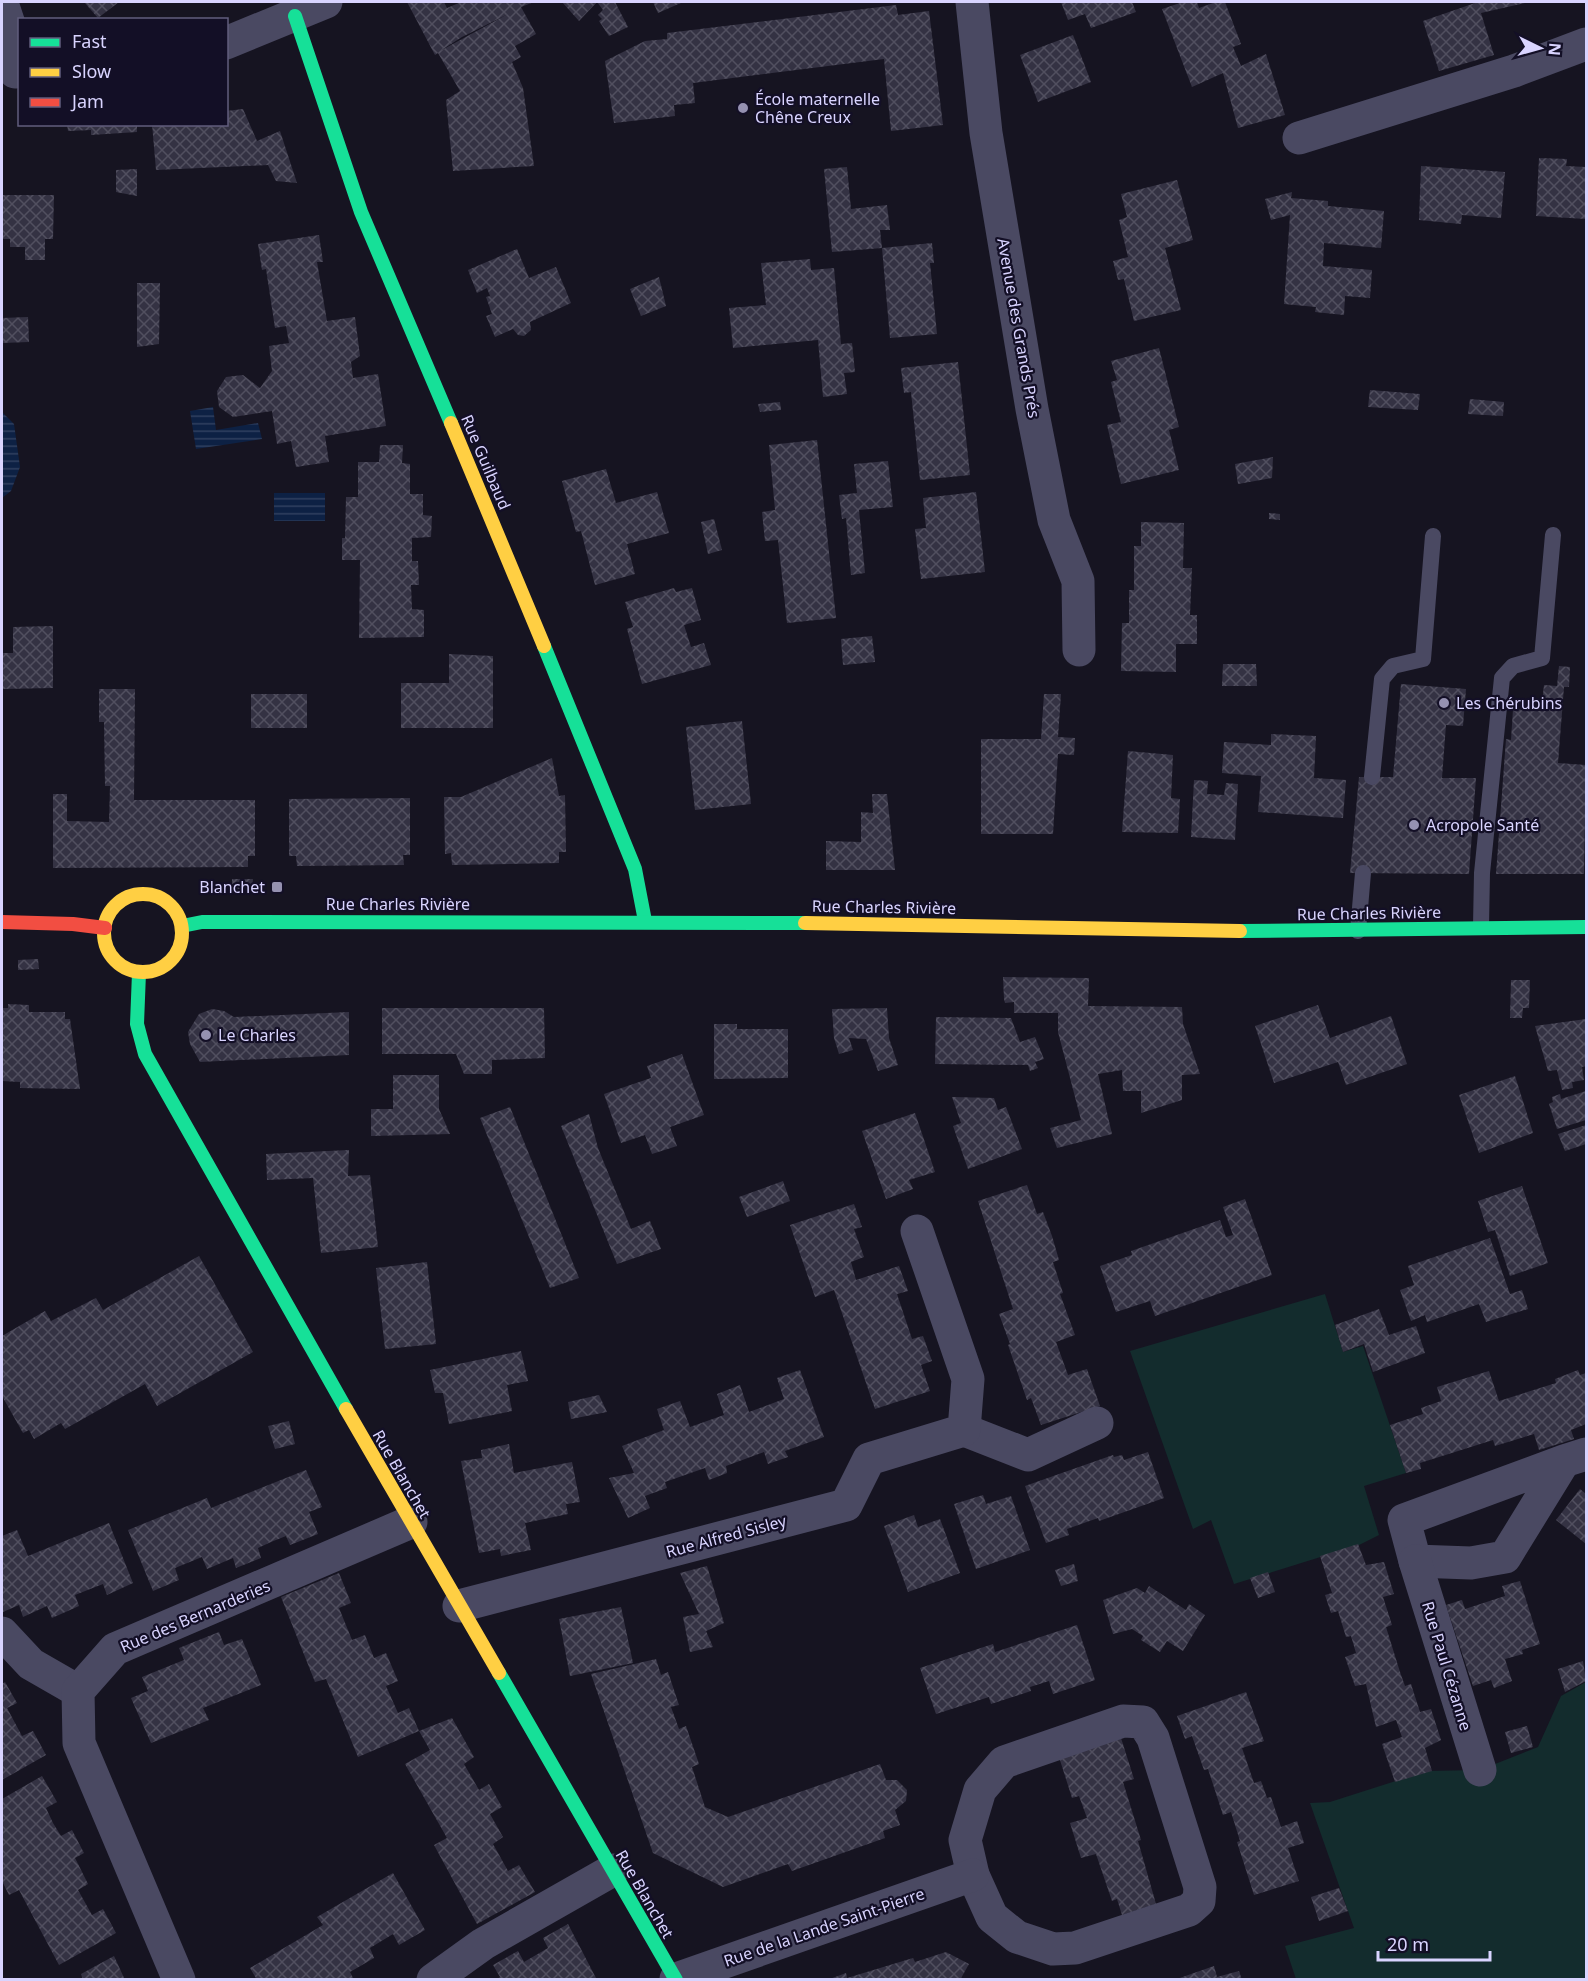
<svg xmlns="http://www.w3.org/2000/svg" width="1588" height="1981" viewBox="0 0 1588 1981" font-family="'Noto Sans',sans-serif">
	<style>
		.green { fill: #132c2d }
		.water { fill: url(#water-rules) }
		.building { fill: url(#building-cross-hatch); fill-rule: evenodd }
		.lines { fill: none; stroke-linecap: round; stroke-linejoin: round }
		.lane { stroke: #4a4962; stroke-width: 16 }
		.street { stroke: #4a4962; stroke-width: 33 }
		.fast { stroke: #16e098; stroke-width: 14 }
		.slow { stroke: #ffcf43; stroke-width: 14 }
		.jam { stroke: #f24e42; stroke-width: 14 }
		.poi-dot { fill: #9591b1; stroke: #130f26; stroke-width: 2 }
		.labels { text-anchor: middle; stroke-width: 4.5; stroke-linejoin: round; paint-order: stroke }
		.poi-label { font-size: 16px; fill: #d9d4ff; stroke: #130f26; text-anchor: start }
		.street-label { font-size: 16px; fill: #d9d4ff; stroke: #130f26 }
	</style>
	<defs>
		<pattern id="water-rules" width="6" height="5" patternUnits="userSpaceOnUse" patternTransform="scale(1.5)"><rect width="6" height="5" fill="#0d2144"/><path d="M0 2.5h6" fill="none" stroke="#304060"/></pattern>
		<pattern id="building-cross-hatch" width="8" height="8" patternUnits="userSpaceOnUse" patternTransform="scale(1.5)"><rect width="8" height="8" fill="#343243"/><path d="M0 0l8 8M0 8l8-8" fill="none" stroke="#514f5f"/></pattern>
	</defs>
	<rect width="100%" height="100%" fill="#161421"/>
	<g class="green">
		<polygon points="1325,1294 1343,1352 1363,1346 1406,1473 1364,1486 1379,1535 1359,1545 1234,1584 1211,1520 1193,1529 1130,1351"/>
		<polygon points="1586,1682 1586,1979 1296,1979 1285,1946 1354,1928 1310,1803 1330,1802 1427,1771 1480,1770 1538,1747 1561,1696"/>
	</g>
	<g class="water">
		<polygon points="213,407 216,430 258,423 262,439 196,449 190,411"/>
		<polygon points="2,412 14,424 20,467 11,491 2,498"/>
		<rect x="274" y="493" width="51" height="28"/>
	</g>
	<g class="building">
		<polygon points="84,2 119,2 98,18"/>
		<path d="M407,2H444L447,8L461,2H534L521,7L536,34L515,46L521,57L512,62L523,88L534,166L453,171L446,100L460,91L438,53L435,55ZM508,14L440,51L462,37Z"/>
		<polygon points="562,2 615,2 628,27 609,36 599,21 602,19 598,15 603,10 597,2 579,21"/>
		<polygon points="653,2 683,2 658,13"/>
		<polygon points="1061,2 1132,2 1136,12 1091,28 1085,14 1068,20"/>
		<polygon points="1183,2 1197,2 1199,8 1216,2 1225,2 1241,44 1233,47 1241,66 1266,54 1285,115 1238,128 1223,73 1192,87 1162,9"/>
		<polygon points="1478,2 1529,2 1481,13 1494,55 1439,71 1423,21"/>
		<polygon points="896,5 898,15 929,11 943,125 891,131 884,59 693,83 695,103 674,105 675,116 614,123 605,61 645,41 667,39 667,33"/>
		<polygon points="1073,35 1091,82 1038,102 1020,55"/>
		<polygon points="243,109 257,141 280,131 297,183 276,181 268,165 156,170 152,124 226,124 226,111"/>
		<polygon points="67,124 137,124 137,132 91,135 91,130 68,131"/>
		<polygon points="1539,158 1567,159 1566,166 1586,167 1586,219 1536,216"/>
		<polygon points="1421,166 1505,172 1501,218 1462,215 1461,224 1419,220"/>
		<polygon points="847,167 851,209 887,205 890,230 880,230 882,248 832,252 824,169"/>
		<polygon points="137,169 137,196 116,192 116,170"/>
		<polygon points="1177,180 1193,240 1165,248 1181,310 1134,321 1124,279 1118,280 1113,261 1128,257 1119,220 1127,217 1121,194"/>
		<polygon points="1292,192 1291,198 1328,201 1328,206 1384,211 1381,248 1324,243 1323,266 1372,270 1370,298 1345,296 1344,315 1315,312 1316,307 1284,304 1290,215 1271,220 1265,199"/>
		<polygon points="2,195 54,195 53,239 45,239 45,260 25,260 25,247 10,247 10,239 2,239"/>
		<polygon points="319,235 323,262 317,262 327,321 355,317 360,356 351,362 353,378 378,374 386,426 325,436 329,462 296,467 291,441 277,444 272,411 233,417 219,407 217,391 226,377 243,375 260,388 272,371 269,346 289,343 286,326 275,328 266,269 262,270 258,244"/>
		<polygon points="932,243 934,263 930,263 937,334 890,338 882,248"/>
		<polygon points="517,249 529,278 556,267 571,303 530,322 531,330 524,336 518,335 513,329 495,337 486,316 492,314 486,297 490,296 487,288 477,293 468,270"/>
		<polygon points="810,259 811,270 834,268 841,344 852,343 855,372 844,373 847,394 823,397 818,340 733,348 729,308 766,305 761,263"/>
		<polygon points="659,277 666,306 641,316 630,289"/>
		<polygon points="137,283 160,283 159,344 137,347"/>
		<polygon points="28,317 29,342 2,343 2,318"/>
		<polygon points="1159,348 1179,427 1169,430 1179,470 1121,484 1107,425 1121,422 1111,382 1117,380 1111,361"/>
		<polygon points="958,362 970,475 920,480 911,392 904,393 901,368"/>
		<polygon points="1370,390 1420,394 1418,410 1368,407"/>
		<polygon points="1470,399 1504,402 1503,416 1468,414"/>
		<polygon points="780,402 781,410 760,412 758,404"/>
		<polygon points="817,440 836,618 787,623 778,540 765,541 762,512 775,510 769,445"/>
		<polygon points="380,445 403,445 402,463 410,464 410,494 423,494 423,515 432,516 431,537 412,538 412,561 418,561 419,585 411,585 412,609 424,610 424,637 359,638 360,560 342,560 342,538 345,538 346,497 358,497 358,462 379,462"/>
		<polygon points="1273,457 1272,478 1238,484 1235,464"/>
		<polygon points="888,461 893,507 859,510 865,573 851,575 846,518 842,519 839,495 857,493 854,464"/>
		<polygon points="606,469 616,503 657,492 669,533 627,544 635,574 595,585 581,531 576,532 562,481"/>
		<polygon points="976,492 985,572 921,579 915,529 926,528 923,498"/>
		<polygon points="1269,513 1280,514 1280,520 1269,519"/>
		<polygon points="714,519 722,550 708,554 701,522"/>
		<polygon points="1141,522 1184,523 1183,568 1192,568 1190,615 1197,615 1197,644 1176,644 1176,672 1121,671 1122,623 1129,623 1129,590 1134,590 1134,546 1141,546"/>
		<polygon points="674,588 676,592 692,588 701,620 684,625 691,647 704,643 711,665 642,684 627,629 633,627 625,602"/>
		<polygon points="53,626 53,688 2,689 2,653 13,653 13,627"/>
		<polygon points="872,636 875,662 843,665 841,639"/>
		<polygon points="449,654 493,656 493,728 401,728 401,683 449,683"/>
		<polygon points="1223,664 1256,664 1257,686 1222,686"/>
		<polygon points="1559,666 1570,667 1569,687 1564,687 1558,763 1586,765 1584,874 1496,874 1506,739 1511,740 1513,709 1541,711 1544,685 1557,686"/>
		<polygon points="1401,684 1466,689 1463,726 1446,725 1442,778 1476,778 1469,874 1350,873 1359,777 1393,777"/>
		<polygon points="99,689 135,689 134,800 255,800 255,856 248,856 248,867 53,868 53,794 67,794 67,821 109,822 110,786 105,786 104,722 99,722"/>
		<rect x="251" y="694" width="56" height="34"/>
		<polygon points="1044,694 1061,694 1058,737 1075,738 1074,755 1058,754 1053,834 981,834 981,739 1041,739"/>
		<polygon points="742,721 751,804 695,810 686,727"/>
		<polygon points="1271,734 1316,736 1314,778 1346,780 1343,818 1258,812 1261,776 1222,773 1224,742 1271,745"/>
		<polygon points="1128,751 1173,755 1171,798 1180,799 1178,833 1122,832"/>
		<polygon points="552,758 559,796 565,795 566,852 559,852 559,863 452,865 451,853 445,854 444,797 461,797"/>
		<polygon points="1194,780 1208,781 1207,794 1224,795 1226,783 1238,784 1235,840 1191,837"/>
		<polygon points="872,794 887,794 895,870 826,870 826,841 861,842 861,812 873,813"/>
		<polygon points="410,798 410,855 403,855 404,865 297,866 296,856 289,856 289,799"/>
		<polygon points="232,879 253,879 252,889 232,889"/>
		<polygon points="38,959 39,969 18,970 18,960"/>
		<polygon points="1003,977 1089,978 1088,1006 1182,1007 1183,1024 1200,1074 1182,1075 1182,1100 1141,1113 1141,1091 1123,1091 1122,1070 1098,1074 1112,1134 1057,1148 1050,1128 1081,1120 1058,1032 1058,1013 1014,1013 1014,1002 1005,1003 1004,999"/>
		<polygon points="1511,980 1530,980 1529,1008 1523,1008 1522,1018 1510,1018"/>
		<polygon points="8,1004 29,1005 29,1012 65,1012 65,1019 70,1019 80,1089 20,1088 20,1082 2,1081 2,1008 8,1008"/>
		<polygon points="1318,1005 1330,1038 1391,1016 1407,1064 1346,1085 1338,1062 1274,1083 1255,1026"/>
		<polygon points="382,1008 544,1008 545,1058 492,1060 492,1074 464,1074 456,1054 382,1054"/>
		<polygon points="887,1008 889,1038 898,1065 878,1071 866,1039 849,1038 853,1050 839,1054 834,1038 832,1009"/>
		<polygon points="212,1009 224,1011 234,1017 349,1012 349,1055 200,1062 190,1044 188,1032 199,1014"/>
		<polygon points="936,1017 1011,1018 1020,1042 1035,1037 1044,1059 1035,1062 1038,1068 1030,1071 1028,1065 935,1064"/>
		<polygon points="1586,1019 1586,1066 1582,1067 1584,1080 1572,1082 1573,1088 1562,1090 1557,1070 1548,1071 1535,1026"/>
		<polygon points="714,1024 737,1024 737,1029 788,1029 788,1078 714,1079"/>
		<polygon points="682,1054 704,1115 670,1127 677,1146 652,1154 645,1135 621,1143 604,1094 651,1078 647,1066"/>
		<polygon points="393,1075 439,1075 439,1109 450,1134 371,1136 371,1109 393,1109"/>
		<polygon points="1515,1076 1533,1133 1479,1153 1459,1095"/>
		<polygon points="1586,1091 1586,1120 1557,1129 1549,1104 1553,1102 1552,1097 1560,1094 1561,1099"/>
		<polygon points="952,1097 994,1098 998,1110 1006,1107 1022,1149 968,1169 953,1126 961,1123"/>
		<polygon points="510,1107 579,1278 550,1288 480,1118"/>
		<polygon points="915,1113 935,1172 909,1180 913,1189 886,1199 862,1131"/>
		<polygon points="589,1114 598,1148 631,1229 650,1221 661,1249 617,1264 561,1126"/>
		<polygon points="1586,1125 1586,1144 1565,1151 1558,1134"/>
		<polygon points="349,1150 348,1176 370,1175 378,1247 321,1253 313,1178 267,1180 266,1154"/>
		<polygon points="783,1181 790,1201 747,1217 739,1197"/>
		<polygon points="1027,1185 1037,1214 1043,1212 1052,1236 1059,1260 1053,1262 1063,1293 1060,1294 1075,1335 1056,1342 1068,1375 1087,1369 1100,1406 1041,1425 1031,1398 1027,1400 1008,1345 1010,1344 999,1314 1013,1309 978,1201"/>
		<polygon points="1522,1186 1548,1263 1510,1276 1495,1230 1488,1232 1478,1201"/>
		<polygon points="1245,1199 1272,1275 1155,1316 1150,1301 1116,1312 1100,1266 1132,1255 1131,1251 1220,1220 1226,1237 1233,1235 1223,1207"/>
		<polygon points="854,1204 862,1227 854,1229 864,1257 851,1262 856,1280 899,1266 908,1291 897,1294 912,1339 923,1336 932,1361 921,1365 930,1391 875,1409 834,1290 815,1297 790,1225"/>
		<polygon points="1490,1238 1510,1294 1522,1290 1528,1309 1486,1322 1479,1304 1427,1322 1425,1315 1411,1321 1400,1290 1414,1285 1408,1266"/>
		<polygon points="199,1256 253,1352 157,1406 145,1384 65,1429 61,1423 34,1439 29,1430 23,1433 2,1396 2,1336 45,1311 51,1321 96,1298 103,1310"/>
		<polygon points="427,1262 436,1344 385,1349 376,1268"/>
		<polygon points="1379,1309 1389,1335 1416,1326 1425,1353 1373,1372 1364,1344 1343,1352 1335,1325"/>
		<polygon points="521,1351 528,1381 507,1385 512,1411 449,1424 443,1393 435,1393 430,1370"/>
		<polygon points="800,1370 824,1437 785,1451 788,1457 768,1464 764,1452 726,1466 727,1473 709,1480 705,1468 665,1482 667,1488 645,1496 650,1508 628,1518 609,1478 634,1473 622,1446 664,1430 657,1409 680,1401 690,1427 724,1415 717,1394 740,1385 749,1412 784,1399 777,1378"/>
		<polygon points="1578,1370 1580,1375 1586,1373 1586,1424 1571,1430 1574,1439 1539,1450 1534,1434 1495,1446 1493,1440 1420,1463 1421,1469 1406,1473 1390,1425 1423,1414 1421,1408 1441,1401 1437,1387 1489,1371 1499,1401 1556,1383 1555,1379"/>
		<polygon points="599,1395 607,1412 571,1419 568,1402"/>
		<polygon points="289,1421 295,1444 275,1449 268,1426"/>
		<polygon points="509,1444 514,1473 572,1462 580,1502 566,1504 568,1514 525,1523 531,1550 501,1556 500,1549 479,1553 461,1461 482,1458 481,1450"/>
		<polygon points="1148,1452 1164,1498 1099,1521 1098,1518 1067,1529 1069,1535 1046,1543 1025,1486 1113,1455 1114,1457 1122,1455 1124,1460"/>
		<polygon points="306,1470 322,1507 309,1512 318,1534 290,1545 286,1536 271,1542 258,1548 261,1558 236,1568 233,1558 207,1569 202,1557 175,1568 179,1580 153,1591 128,1530 207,1498 211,1508"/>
		<polygon points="1580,1489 1586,1494 1586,1544 1556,1520"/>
		<polygon points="983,1495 986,1504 1011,1496 1030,1550 976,1569 954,1504"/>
		<polygon points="914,1515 918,1527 940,1519 960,1573 908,1592 884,1526"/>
		<polygon points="109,1523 133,1583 107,1595 103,1584 75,1595 79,1606 52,1618 47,1606 23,1617 19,1605 3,1612 2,1536 17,1530 28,1556"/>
		<polygon points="1358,1544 1366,1565 1384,1562 1394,1594 1383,1597 1392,1625 1386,1627 1400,1672 1405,1686 1411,1684 1420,1712 1431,1709 1441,1740 1425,1748 1432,1771 1395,1782 1382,1744 1402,1737 1396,1720 1376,1727 1366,1684 1355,1686 1345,1657 1356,1653 1351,1636 1346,1637 1338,1611 1331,1613 1325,1595 1332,1593 1320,1556"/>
		<polygon points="1074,1564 1078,1581 1061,1586 1055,1570"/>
		<polygon points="707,1566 724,1623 706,1631 713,1647 690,1652 683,1617 699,1614 680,1573"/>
		<polygon points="1268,1572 1275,1592 1258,1598 1250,1578"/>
		<polygon points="339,1573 351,1603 339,1608 352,1640 365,1635 374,1658 386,1653 398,1681 386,1686 398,1713 409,1708 419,1731 452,1718 474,1757 464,1764 479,1790 489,1784 502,1807 490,1814 503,1837 493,1844 508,1871 519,1865 535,1892 477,1924 434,1845 447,1838 405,1764 430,1750 419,1731 358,1757 326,1679 315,1682 281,1597"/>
		<polygon points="1520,1581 1540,1644 1522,1650 1523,1654 1505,1659 1512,1681 1494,1688 1491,1680 1473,1686 1446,1605 1462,1600 1465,1609 1505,1596 1502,1586"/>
		<polygon points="1149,1586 1186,1610 1189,1604 1205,1615 1183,1651 1167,1641 1160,1652 1141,1640 1143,1636 1132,1629 1113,1634 1103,1600 1137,1588 1145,1593"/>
		<polygon points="621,1607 633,1663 570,1676 559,1619"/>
		<polygon points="1077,1625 1095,1680 1053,1694 1049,1681 1030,1687 1031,1691 991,1704 989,1697 936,1714 920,1668 993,1644 995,1652"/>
		<polygon points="219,1632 224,1645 242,1639 261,1685 203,1708 209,1720 151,1743 131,1698 148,1691 142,1677 184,1660 179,1648"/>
		<polygon points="656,1659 661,1675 668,1672 679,1705 671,1707 679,1729 686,1726 699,1764 692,1767 705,1807 728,1817 880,1764 886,1780 897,1780 907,1790 906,1801 895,1810 900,1825 883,1831 885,1838 792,1871 788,1864 723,1887 653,1853 591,1674"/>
		<polygon points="1583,1661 1586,1681 1565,1692 1558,1669"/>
		<polygon points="5,1682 17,1703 7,1708 22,1736 33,1731 46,1755 2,1780 2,1684"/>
		<polygon points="1246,1692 1264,1741 1242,1748 1254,1783 1261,1781 1267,1798 1271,1797 1281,1827 1297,1821 1304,1843 1288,1848 1299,1881 1254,1895 1237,1842 1240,1841 1231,1812 1223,1815 1208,1769 1204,1770 1192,1736 1185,1739 1177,1716"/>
		<polygon points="1527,1726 1533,1747 1511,1753 1505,1732"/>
		<polygon points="1121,1738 1134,1779 1123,1782 1141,1840 1138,1841 1156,1904 1122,1915 1117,1899 1112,1901 1096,1854 1081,1858 1070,1823 1087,1818 1079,1796 1072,1798 1059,1757"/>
		<polygon points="42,1776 57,1802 46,1808 53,1823 61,1836 72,1830 84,1853 75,1858 88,1884 78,1890 92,1915 103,1909 116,1933 59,1965 19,1890 9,1895 2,1881 2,1799"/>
		<polygon points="393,1873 425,1930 399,1945 393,1934 370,1948 374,1958 350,1972 354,1980 257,1980 250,1968 323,1925 317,1917"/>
		<polygon points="1339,1888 1348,1911 1319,1921 1311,1897"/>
		<polygon points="568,1924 597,1980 496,1980 500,1977 493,1965 518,1951 524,1962 548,1948 543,1938"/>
		<polygon points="946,1952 969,1964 960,1980 827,1980 846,1973 847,1978 913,1958 915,1962"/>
		<polygon points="114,1956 125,1980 83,1980 81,1974"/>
		<polygon points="1214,1966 1217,1977 1239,1971 1242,1980 1174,1980"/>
	</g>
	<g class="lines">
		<g class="lane">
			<polyline points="1372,777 1382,679 1393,666 1423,659 1433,536"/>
			<polyline points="1481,926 1482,873 1502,678 1513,666 1542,658 1553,535"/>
			<polyline points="1358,931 1363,873"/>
		</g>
		<g class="street">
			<polyline points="972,2 986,133 1032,409 1054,520 1078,581 1079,650"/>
			<polyline points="2,3 10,27 15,72"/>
			<polyline points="226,43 326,2"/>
			<polyline points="1299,138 1514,71 1586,44"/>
			<polyline points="964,1430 1028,1455 1097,1423"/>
			<polyline points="1564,1461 1505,1557 1471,1563 1415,1561 1404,1520 1564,1461 1586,1454"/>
			<polyline points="1415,1561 1480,1770"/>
			<polyline points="459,1606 846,1505 869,1459 964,1430 968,1379 917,1231"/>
			<polyline points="2,1633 31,1664 78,1691"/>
			<polygon points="1123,1721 1143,1722 1153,1738 1200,1887 1199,1901 1189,1910 1075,1948 1053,1949 1017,1937 992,1917 973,1875 965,1840 980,1790 1004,1762"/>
			<polyline points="676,1979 973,1875"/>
			<polyline points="179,1980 79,1743 78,1691 115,1649 411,1522"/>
			<polyline points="433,1980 483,1944 613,1870"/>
		</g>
		<g class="fast">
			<polyline points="295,16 361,212 451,423"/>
			<polyline points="544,646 635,869 645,921"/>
			<polyline points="182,926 202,922 805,923"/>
			<polyline points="1240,931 1586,927"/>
			<polyline points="139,973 137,1024 145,1054 346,1409"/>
			<polyline points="499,1673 676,1980"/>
		</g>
		<g class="slow">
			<polyline points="451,423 544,646"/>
			<circle cx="143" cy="933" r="39"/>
			<polyline points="805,923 1240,931"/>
			<polyline points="346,1409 499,1673"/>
		</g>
		<polyline class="jam" points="2,922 73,924 105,928"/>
	</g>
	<g class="poi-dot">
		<circle cx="743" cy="108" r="6"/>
		<circle cx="1444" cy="703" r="6"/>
		<circle cx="1414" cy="825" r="6"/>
		<rect x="271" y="881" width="12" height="12" rx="3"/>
		<circle cx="206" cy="1035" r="6"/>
	</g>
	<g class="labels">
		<g class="poi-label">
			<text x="755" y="105">École maternelle<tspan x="755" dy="18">Chêne Creux</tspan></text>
			<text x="1456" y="709">Les Chérubins</text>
			<text x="1426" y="831">Acropole Santé</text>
			<text x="265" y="893" text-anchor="end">Blanchet</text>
			<text x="218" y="1041">Le Charles</text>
		</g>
		<g class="street-label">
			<text transform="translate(1019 328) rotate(80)" y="6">Avenue des Grands Prés</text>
			<text transform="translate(486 462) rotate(67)" y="6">Rue Guilbaud</text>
			<text x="398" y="910">Rue Charles Rivière</text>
			<text transform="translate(884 907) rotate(1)" y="6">Rue Charles Rivière</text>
			<text transform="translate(1369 913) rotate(-1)" y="6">Rue Charles Rivière</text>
			<text transform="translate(402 1474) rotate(60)" y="6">Rue Blanchet</text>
			<text transform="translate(726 1536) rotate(-15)" y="6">Rue Alfred Sisley</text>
			<text transform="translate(195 1616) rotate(-23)" y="6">Rue des Bernarderies</text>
			<text transform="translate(1447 1666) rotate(73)" y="6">Rue Paul Cézanne</text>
			<text transform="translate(645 1894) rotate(60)" y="6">Rue Blanchet</text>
			<text transform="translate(824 1927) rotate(-19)" y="6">Rue de la Lande Saint-Pierre</text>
		</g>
	</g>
	<rect width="1588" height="1981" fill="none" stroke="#d9d4ff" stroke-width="6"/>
	<rect x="18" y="18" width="210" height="108" fill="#130f26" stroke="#625e7d" stroke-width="1.5"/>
	<rect x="30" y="38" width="30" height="9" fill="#16e098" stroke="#625e7d" stroke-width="1.5"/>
	<text x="72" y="48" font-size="18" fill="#d9d4ff">Fast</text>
	<rect x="30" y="68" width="30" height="9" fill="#ffcf43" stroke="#625e7d" stroke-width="1.5"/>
	<text x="72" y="78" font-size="18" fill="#d9d4ff">Slow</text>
	<rect x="30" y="98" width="30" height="9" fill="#f24e42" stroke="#625e7d" stroke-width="1.5"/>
	<text x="72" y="108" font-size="18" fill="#d9d4ff">Jam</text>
	<g transform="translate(1540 48) rotate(95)" stroke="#130f26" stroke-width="4.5" paint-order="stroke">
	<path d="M0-4.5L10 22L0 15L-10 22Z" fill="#d9d4ff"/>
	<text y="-9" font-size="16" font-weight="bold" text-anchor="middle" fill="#d9d4ff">N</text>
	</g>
	<path d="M1378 1951v9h112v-9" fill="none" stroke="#d9d4ff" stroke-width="3"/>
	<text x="1387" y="1951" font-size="18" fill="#d9d4ff" stroke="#130f26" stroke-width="4.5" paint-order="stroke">20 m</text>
</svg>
